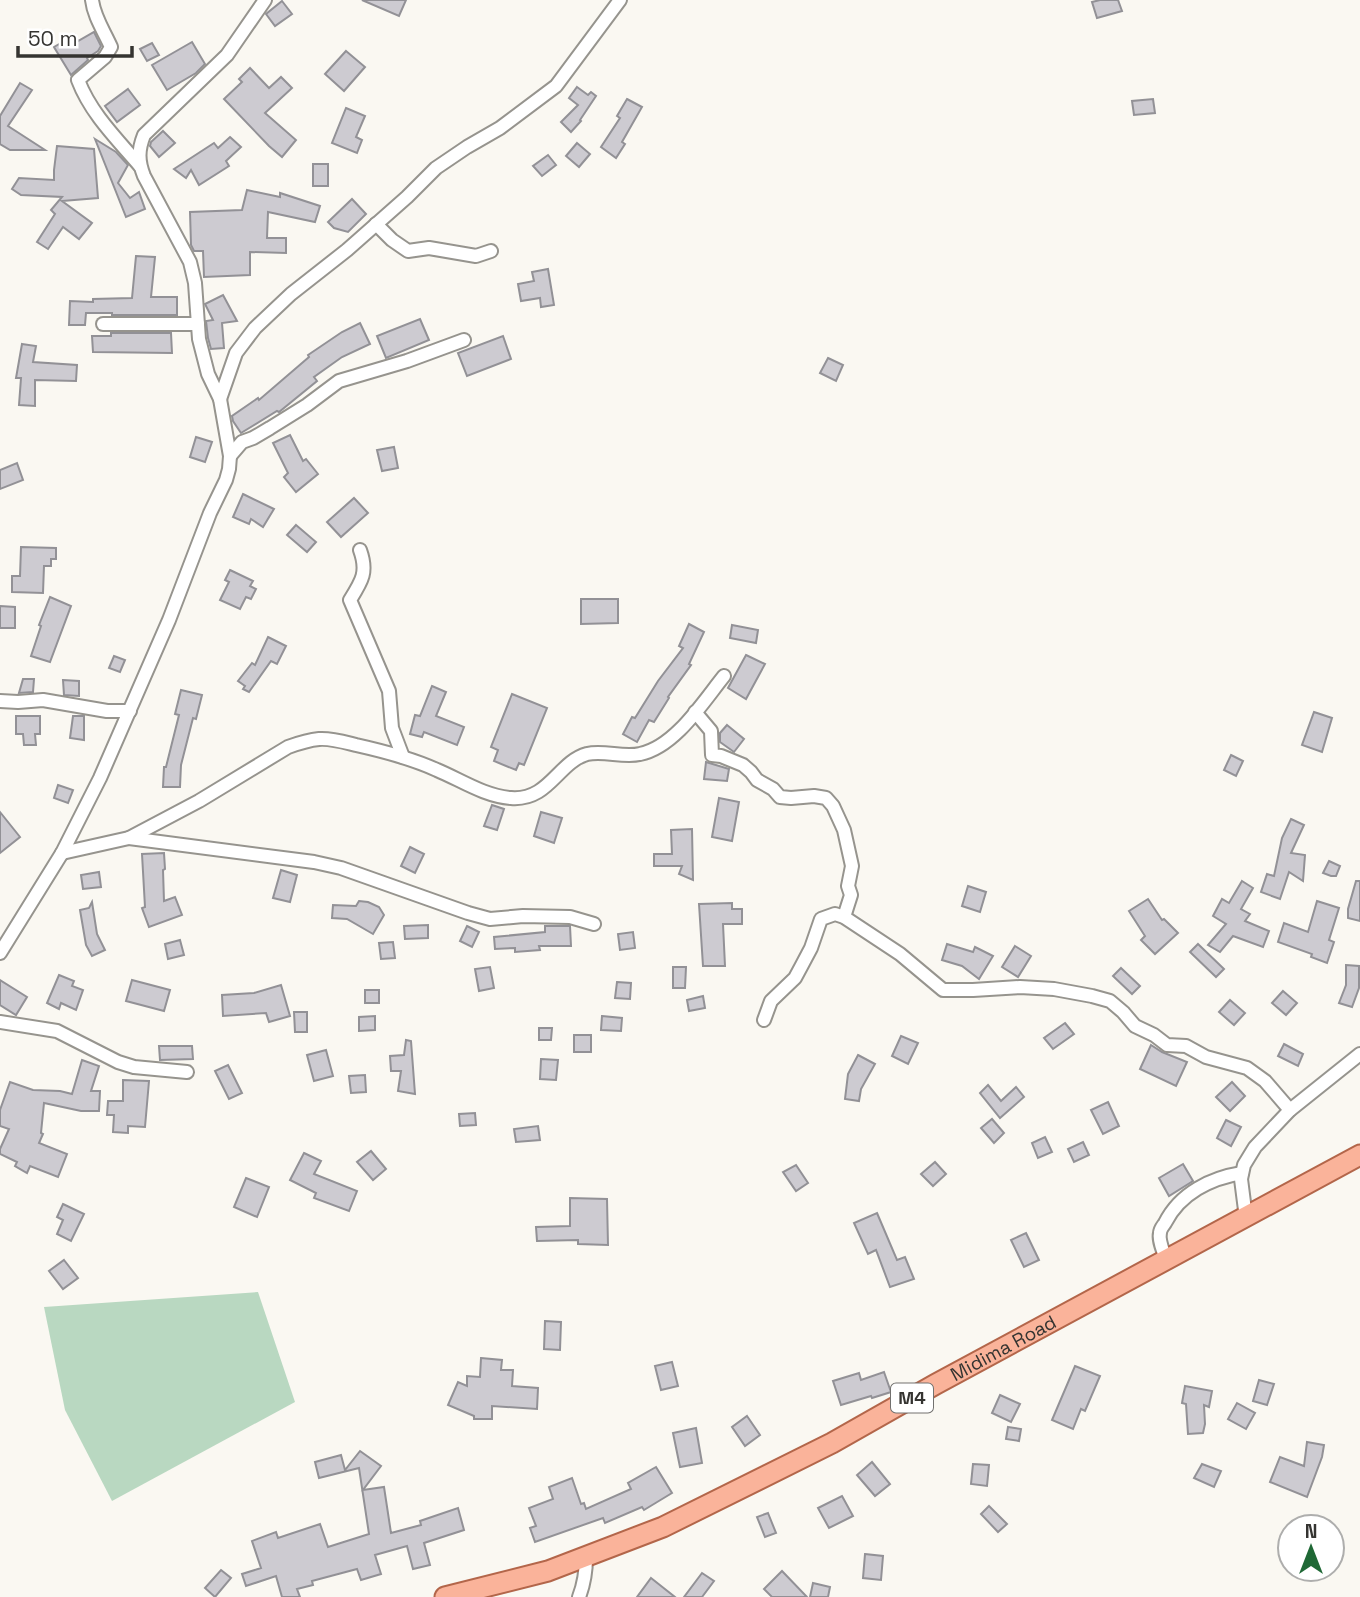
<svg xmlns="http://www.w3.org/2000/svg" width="1360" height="1597" viewBox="0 0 1360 1597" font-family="'Space Grotesk',sans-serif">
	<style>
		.green { fill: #b9d8c1 }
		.building { fill: #cdcbd1; stroke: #929196; stroke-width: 2 }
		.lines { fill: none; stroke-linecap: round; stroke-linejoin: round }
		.street-casing { stroke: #96948e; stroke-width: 16 }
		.primary-casing { stroke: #b3664a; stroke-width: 23 }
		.street { stroke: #fff; stroke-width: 12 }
		.primary { stroke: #fab39a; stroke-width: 19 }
		.labels { text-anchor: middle; stroke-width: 5; stroke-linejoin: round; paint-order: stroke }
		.shield { fill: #fff; stroke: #72716f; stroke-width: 2 }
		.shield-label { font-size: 18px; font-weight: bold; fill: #353431 }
		.street-label { font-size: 19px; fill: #353431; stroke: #fff }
	</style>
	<rect width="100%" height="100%" fill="#faf8f2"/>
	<polygon class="green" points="258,1292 295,1402 112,1501 65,1410 44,1307"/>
	<g class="building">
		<polygon points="362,0 406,0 399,16"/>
		<polygon points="1100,0 1118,0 1122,11 1097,18 1092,2"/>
		<polygon points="282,1 292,14 275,26 266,14"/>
		<polygon points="94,32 101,46 98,51 87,58 88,60 71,75 54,47 75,35 78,41"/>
		<polygon points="192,42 205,64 196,73 167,90 152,65"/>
		<polygon points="152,43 159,55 147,61 140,49"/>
		<polygon points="346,51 365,67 344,91 325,74"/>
		<polygon points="250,68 269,88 281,77 292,88 265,113 296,140 282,157 269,146 224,99 242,82 239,79"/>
		<polygon points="20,83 32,90 8,126 45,150 10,150 0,144 0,116"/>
		<polygon points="577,87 588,95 591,92 596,96 580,120 581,121 571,132 561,122 578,105 569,98"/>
		<polygon points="128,89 140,105 117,122 105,106"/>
		<polygon points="627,99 642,107 622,142 625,144 616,158 601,147 620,118 617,116"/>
		<polygon points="1153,99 1155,113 1134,115 1132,101"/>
		<polygon points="346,108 365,116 356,137 362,140 357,153 332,143"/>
		<polygon points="163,131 175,143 159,157 150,146 151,142"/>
		<polygon points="230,137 241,147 226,161 229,166 199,185 191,170 186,178 174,169 214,143 218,148"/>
		<polygon points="95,139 116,152 128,165 118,183 130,198 139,192 145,209 126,217"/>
		<polygon points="577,143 590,154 579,167 566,156"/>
		<polygon points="57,146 94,149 98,198 62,201 92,223 79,239 63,227 48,249 37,242 55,214 51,210 62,197 21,195 12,189 19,178 54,180 54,170"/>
		<polygon points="548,155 556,165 542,176 533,166"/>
		<rect x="313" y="164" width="15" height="22"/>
		<polygon points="247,190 280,197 280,193 320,206 315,222 268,212 267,238 286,238 286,253 250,252 250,275 204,277 203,251 194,251 191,245 190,212 242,210"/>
		<polygon points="352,199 366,214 348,232 334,228 328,222"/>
		<polygon points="136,256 155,257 151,297 177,297 177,315 112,315 112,313 86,313 85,325 69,325 70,301 93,302 93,299 132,298"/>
		<polygon points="548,269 554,305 541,307 540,298 521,301 518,284 534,281 532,272"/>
		<polygon points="223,295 237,321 222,323 224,348 211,349 208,338 206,321 213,320 205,304"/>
		<polygon points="420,319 429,340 386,358 377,336"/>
		<polygon points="360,323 370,344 342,357 314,377 317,381 279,412 277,411 241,433 233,421 232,416 258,398 259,400 309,357 308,355 342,332"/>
		<polygon points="111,333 171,333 172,353 93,352 92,336 111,336"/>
		<polygon points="503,336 511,359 467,376 458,353"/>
		<polygon points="22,344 36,346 33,362 77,365 76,381 35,380 35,406 19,405 21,378 16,378"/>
		<polygon points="828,358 843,365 836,381 820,373"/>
		<polygon points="290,435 303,461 306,459 318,474 296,492 284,477 288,473 273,443"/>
		<polygon points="196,437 212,442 205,462 190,457"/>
		<polygon points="394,447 398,468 382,471 377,450"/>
		<polygon points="17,463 23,480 0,489 0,470"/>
		<polygon points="243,494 274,509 263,527 251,519 249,524 233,517"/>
		<polygon points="354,498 368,513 341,537 327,522"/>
		<polygon points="296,525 316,542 307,552 287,535"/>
		<polygon points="21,547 56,548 56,559 51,559 51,566 44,566 43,593 12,592 12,576 20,576"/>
		<polygon points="230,570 253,581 250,586 256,589 251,599 246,597 240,609 220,600 229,582 225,580"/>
		<polygon points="50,597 71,606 50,662 31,656 41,626 39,625"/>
		<polygon points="581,599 618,599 618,623 581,624"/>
		<polygon points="0,606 15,607 15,628 0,628"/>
		<polygon points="689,624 704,632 689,664 691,665 668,697 669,698 654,722 649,720 637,742 623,734 632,717 635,718 658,681 683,648 679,646"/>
		<polygon points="732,625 758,630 756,643 730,638"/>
		<polygon points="268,637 286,646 277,664 271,661 249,692 243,689 245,686 238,681 252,663 255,665"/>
		<polygon points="746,655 765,664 746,699 728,688"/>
		<polygon points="114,656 125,660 120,672 109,668"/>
		<polygon points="23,679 34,679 33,692 19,693"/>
		<polygon points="63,680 79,681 79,696 64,695"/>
		<polygon points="432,686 446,692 436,716 464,727 457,745 424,732 422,737 410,734 415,715 420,716"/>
		<polygon points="181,690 202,695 196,719 193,718 181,765 180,787 163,787 164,767 166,767 179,715 175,714"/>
		<polygon points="512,694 547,708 524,765 519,763 516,770 494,761 498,750 491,747"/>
		<polygon points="1314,712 1332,718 1322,752 1302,745"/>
		<polygon points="16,716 40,716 40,734 35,734 36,745 24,745 23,734 16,734"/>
		<polygon points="73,716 84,716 84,740 70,738"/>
		<polygon points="727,725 744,739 734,752 720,742 720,733"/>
		<polygon points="1231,755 1243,761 1236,776 1224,770"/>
		<polygon points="706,762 729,769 727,781 704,779"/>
		<polygon points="58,785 73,790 68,803 54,798"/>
		<polygon points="719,798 739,802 732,841 712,837"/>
		<polygon points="492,805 504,809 497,830 484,826"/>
		<polygon points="0,812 20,837 0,853"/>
		<polygon points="541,812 562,818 554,843 534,836"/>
		<polygon points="1291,819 1304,825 1291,853 1305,855 1303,881 1289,872 1280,899 1261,892 1267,874 1274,876 1282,838"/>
		<polygon points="692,829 693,880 679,874 682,866 654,866 654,854 672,854 671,830"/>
		<polygon points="410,847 424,854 415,873 401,866"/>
		<polygon points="164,853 165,869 163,870 164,901 175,897 182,915 149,927 142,908 145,907 142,854"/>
		<polygon points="1329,861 1340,866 1336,876 1331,876 1323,873"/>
		<polygon points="281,870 297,875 290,902 273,898"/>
		<polygon points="99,872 101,887 83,889 81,875"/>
		<polygon points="1242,881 1253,888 1241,909 1250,914 1245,921 1269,931 1263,947 1233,936 1220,952 1208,945 1226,924 1213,916 1222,899 1229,903"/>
		<polygon points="1356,881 1360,881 1360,921 1348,918 1348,909"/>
		<polygon points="968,886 986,892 980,912 962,906"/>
		<polygon points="1148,899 1162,920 1164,919 1178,933 1155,954 1141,940 1145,936 1129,911"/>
		<polygon points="359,901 368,902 379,907 384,915 373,934 347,919 332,918 333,905 356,906"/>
		<polygon points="1317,901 1339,908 1329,940 1334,942 1327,963 1311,957 1312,954 1278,942 1284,923 1308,932"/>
		<polygon points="92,902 97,934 105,950 92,956 86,945 80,910 89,908"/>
		<polygon points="732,903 732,909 742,909 742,924 723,924 725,966 703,966 699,904"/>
		<polygon points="428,925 428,938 405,939 404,926"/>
		<polygon points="467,926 479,932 472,947 460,941"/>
		<polygon points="545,926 570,926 571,946 539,946 540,950 515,952 515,948 495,949 494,937 545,932"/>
		<polygon points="633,932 635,948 620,950 618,934"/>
		<polygon points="180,940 184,955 168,959 165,944"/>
		<polygon points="393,942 395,958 381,959 379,943"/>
		<polygon points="947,944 973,952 975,947 993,956 979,979 962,966 942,960"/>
		<polygon points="1198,944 1224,969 1216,977 1190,952"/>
		<polygon points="1015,946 1031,956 1018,977 1002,967"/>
		<polygon points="1346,965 1359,966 1359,988 1352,1007 1339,1003 1346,985"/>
		<polygon points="490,967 494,988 479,991 475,969"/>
		<polygon points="673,967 686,967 685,988 673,988"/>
		<polygon points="1121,968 1140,986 1132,994 1113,976"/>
		<polygon points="59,975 74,981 72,986 83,990 76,1010 61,1003 59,1009 47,1003"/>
		<polygon points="0,980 27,997 16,1015 0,1005"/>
		<polygon points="132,980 170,990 164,1011 126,1001"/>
		<polygon points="617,982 631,983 630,999 615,998"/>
		<polygon points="281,985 290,1016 269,1022 266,1013 223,1016 222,995 254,993"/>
		<rect x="365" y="990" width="14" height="13"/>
		<polygon points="1283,991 1297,1003 1286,1015 1272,1003"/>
		<polygon points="703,996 705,1008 689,1011 687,1000"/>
		<polygon points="1230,1000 1245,1013 1234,1025 1219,1012"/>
		<polygon points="294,1012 307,1012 307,1032 295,1032"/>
		<polygon points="375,1016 375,1030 359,1031 359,1017"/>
		<polygon points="602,1016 622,1018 621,1031 601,1030"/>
		<polygon points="1065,1023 1074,1034 1053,1049 1044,1038"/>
		<polygon points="539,1028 552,1028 551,1040 539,1040"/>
		<rect x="574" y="1035" width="17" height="17"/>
		<polygon points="901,1036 918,1043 908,1064 892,1056"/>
		<polygon points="406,1040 411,1041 415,1094 398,1091 401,1071 391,1071 390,1056 404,1055"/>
		<polygon points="1284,1044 1303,1054 1298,1066 1278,1056"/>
		<polygon points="1151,1045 1162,1052 1187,1062 1176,1086 1140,1069"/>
		<polygon points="159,1046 192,1046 193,1059 160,1060"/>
		<polygon points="326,1050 333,1076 314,1081 307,1055"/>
		<polygon points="858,1055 875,1064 861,1089 859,1101 845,1099 848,1074"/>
		<polygon points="541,1059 558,1060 556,1080 540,1079"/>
		<polygon points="82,1060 99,1066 91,1091 100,1091 99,1111 81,1111 44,1103 41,1133 43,1134 39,1143 67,1154 58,1177 30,1166 27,1173 15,1166 17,1162 0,1154 0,1149 9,1129 0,1126 0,1110 10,1082 33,1090 60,1091 72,1094"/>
		<polygon points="228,1065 242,1093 229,1099 215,1071"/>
		<polygon points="365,1075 366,1092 351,1093 349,1076"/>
		<polygon points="123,1080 149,1081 145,1127 128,1126 128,1133 113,1132 114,1115 107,1115 108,1101 123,1101"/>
		<polygon points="1232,1082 1245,1096 1230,1111 1216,1097"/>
		<polygon points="988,1085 1001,1101 1016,1087 1024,1097 1000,1118 980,1093"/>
		<polygon points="1108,1102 1119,1126 1103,1134 1091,1110"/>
		<polygon points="475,1113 476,1125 460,1126 459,1114"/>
		<polygon points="992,1119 1004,1133 994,1143 981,1128"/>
		<polygon points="1226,1120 1241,1127 1231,1146 1217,1138"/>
		<polygon points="538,1126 540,1140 516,1142 514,1129"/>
		<polygon points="1045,1137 1052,1152 1038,1158 1032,1143"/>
		<polygon points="1083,1142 1089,1155 1074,1162 1068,1149"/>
		<polygon points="371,1151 386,1169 373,1180 357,1162"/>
		<polygon points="304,1153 321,1161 314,1174 357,1191 349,1211 314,1198 316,1193 290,1180"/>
		<polygon points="935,1162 946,1174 933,1186 921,1174"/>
		<polygon points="1183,1164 1193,1181 1169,1196 1159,1178"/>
		<polygon points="796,1165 808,1183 796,1191 783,1172"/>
		<polygon points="246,1178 269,1187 257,1217 234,1207"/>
		<polygon points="570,1198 607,1199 608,1245 578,1244 578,1240 537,1241 536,1227 570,1226"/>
		<polygon points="63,1204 84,1214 71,1241 57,1234 63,1220 57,1217"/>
		<polygon points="877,1213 897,1260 905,1257 914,1279 890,1287 876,1250 868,1254 854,1223"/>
		<polygon points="1026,1233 1039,1260 1024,1267 1011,1240"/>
		<polygon points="64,1260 78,1278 63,1289 49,1271"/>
		<polygon points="545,1321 561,1322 560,1350 544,1349"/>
		<polygon points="481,1358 502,1360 501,1370 513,1370 512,1386 538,1388 537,1409 492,1406 492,1419 474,1419 474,1416 448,1405 458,1382 467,1386 467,1376 480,1377"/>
		<polygon points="672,1362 678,1386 661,1390 655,1366"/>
		<polygon points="1075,1366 1100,1376 1085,1411 1081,1409 1073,1429 1052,1420"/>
		<polygon points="884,1372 891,1392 872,1398 871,1396 841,1405 833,1381 859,1373 861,1380"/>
		<polygon points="1259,1380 1274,1384 1267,1405 1253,1401"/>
		<polygon points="1185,1386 1212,1391 1209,1407 1204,1405 1205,1424 1203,1433 1188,1434 1186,1404 1182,1403"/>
		<polygon points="1000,1395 1020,1404 1011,1422 992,1413"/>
		<polygon points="1237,1403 1255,1413 1246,1429 1228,1419"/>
		<polygon points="747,1416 760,1435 745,1446 732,1427"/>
		<polygon points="1008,1427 1021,1429 1019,1441 1006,1439"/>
		<polygon points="696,1428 702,1463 680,1467 673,1433"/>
		<polygon points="1307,1442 1324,1445 1322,1457 1307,1497 1270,1482 1280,1457 1304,1466"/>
		<polygon points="360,1451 381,1466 363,1490 384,1487 391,1533 421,1525 420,1521 458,1508 464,1530 424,1543 430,1565 413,1569 407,1546 375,1555 381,1574 361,1580 357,1569 312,1581 313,1585 297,1589 300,1597 282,1597 276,1576 246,1586 242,1574 261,1568 252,1541 276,1532 278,1538 320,1524 328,1547 369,1534 359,1468 319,1478 315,1462 341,1455 345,1470"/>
		<polygon points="872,1462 890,1484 875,1496 857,1475"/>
		<polygon points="973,1464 989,1465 987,1486 971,1484"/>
		<polygon points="1202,1464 1221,1471 1214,1487 1194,1478"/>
		<polygon points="656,1467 672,1493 644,1510 642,1507 605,1523 603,1518 535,1542 530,1528 536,1526 529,1508 553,1499 549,1487 572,1478 581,1504 584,1503 586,1509 631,1489 628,1483"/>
		<polygon points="842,1496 853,1516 829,1528 818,1508"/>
		<polygon points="989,1506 1007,1524 998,1532 981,1514"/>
		<polygon points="768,1513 776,1533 765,1537 757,1517"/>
		<polygon points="865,1554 883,1556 881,1580 863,1578"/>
		<polygon points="221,1570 231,1578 215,1597 205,1588"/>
		<polygon points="782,1571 807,1597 772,1597 764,1589"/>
		<polygon points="702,1573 714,1581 702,1597 684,1597"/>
		<polygon points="651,1578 675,1597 637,1597"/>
		<polygon points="813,1583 830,1587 828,1597 810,1597"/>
	</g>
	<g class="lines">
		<defs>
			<g id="street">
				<path d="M92,0C94,17 104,31 111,47L105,57L78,80C91,114 117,139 140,166"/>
				<polyline points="376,224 392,240 408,251 429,248 476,256 491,251"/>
				<polyline points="103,324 198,324"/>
				<polyline points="220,399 236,353 255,328 291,294 347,250 407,197 436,168 467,147 500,128 556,86 620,0"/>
				<polyline points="230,456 242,442 253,438 270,428 307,405 339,381 407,361 464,340"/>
				<path d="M360,550C368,572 362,581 350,600L389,691L392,728L403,757"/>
				<polyline points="0,701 18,702 43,700 107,711 130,711"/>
				<polyline points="695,712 711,731 712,755 721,756 743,765 751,772 757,780 773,789 780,797 791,798 814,796 826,798 833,806 844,830 852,866 848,886 851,895 844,917"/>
				<polyline points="129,838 314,862 341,868 468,913 490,919 523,916 570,917 594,924"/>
				<path d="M62,853L129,838L199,801L288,747C299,743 308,740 319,739C331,738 344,742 356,745C383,751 411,758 437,770C461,780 484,796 511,798C549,801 558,762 587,754C604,750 623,758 640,754C675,747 703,702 724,676"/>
				<path d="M0,953L62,853L100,778L169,620L210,513L226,480L229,469L230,456L220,399L208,374L199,339L195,283L190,262L144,176C138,161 138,150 144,135L227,55L265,0"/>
				<polyline points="764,1020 771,1001 795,978 802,965 811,948 821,919 835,914 844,917 900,954 943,990 973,990 1020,987 1054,989 1092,996 1110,1001 1123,1012 1135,1026 1154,1035 1167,1045 1186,1046 1206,1057 1247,1068 1265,1081 1290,1110"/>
				<polyline points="0,1022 57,1031 118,1062 134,1067 187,1072"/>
				<polyline points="1246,1218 1241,1179 1244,1165 1255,1147 1290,1110 1360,1054"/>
				<path d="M1166,1260C1164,1252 1158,1241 1160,1233C1160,1229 1163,1226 1165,1223C1180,1193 1211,1178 1242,1173"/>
				<path d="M579,1597C584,1584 586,1572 586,1557"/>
			</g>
			<g id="primary">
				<path id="s1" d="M445,1597L548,1571L663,1527L832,1443L936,1384L1360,1155"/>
			</g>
		</defs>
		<use href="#street" class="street-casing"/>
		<use href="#primary" class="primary-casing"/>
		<use href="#street" class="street"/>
		<use href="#primary" class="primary"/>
	</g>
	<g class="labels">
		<rect class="shield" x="891" y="1383.5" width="42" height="29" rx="5"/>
		<g class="shield-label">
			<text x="912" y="1404">M4</text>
		</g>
		<g class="street-label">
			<text dy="7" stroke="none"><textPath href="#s1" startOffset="614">Midima Road</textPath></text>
		</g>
	</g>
	<g transform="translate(1311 1548)"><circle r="33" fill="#ffffff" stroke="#aeaead" stroke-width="2"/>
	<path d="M0-5L12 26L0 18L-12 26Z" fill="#1f6835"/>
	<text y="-10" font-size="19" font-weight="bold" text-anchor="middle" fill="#353431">N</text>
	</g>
	<path d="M18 46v10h114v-10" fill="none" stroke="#353431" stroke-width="3.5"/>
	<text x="28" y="46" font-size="21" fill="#353431" stroke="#ffffff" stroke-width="5" paint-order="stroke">50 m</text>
</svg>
